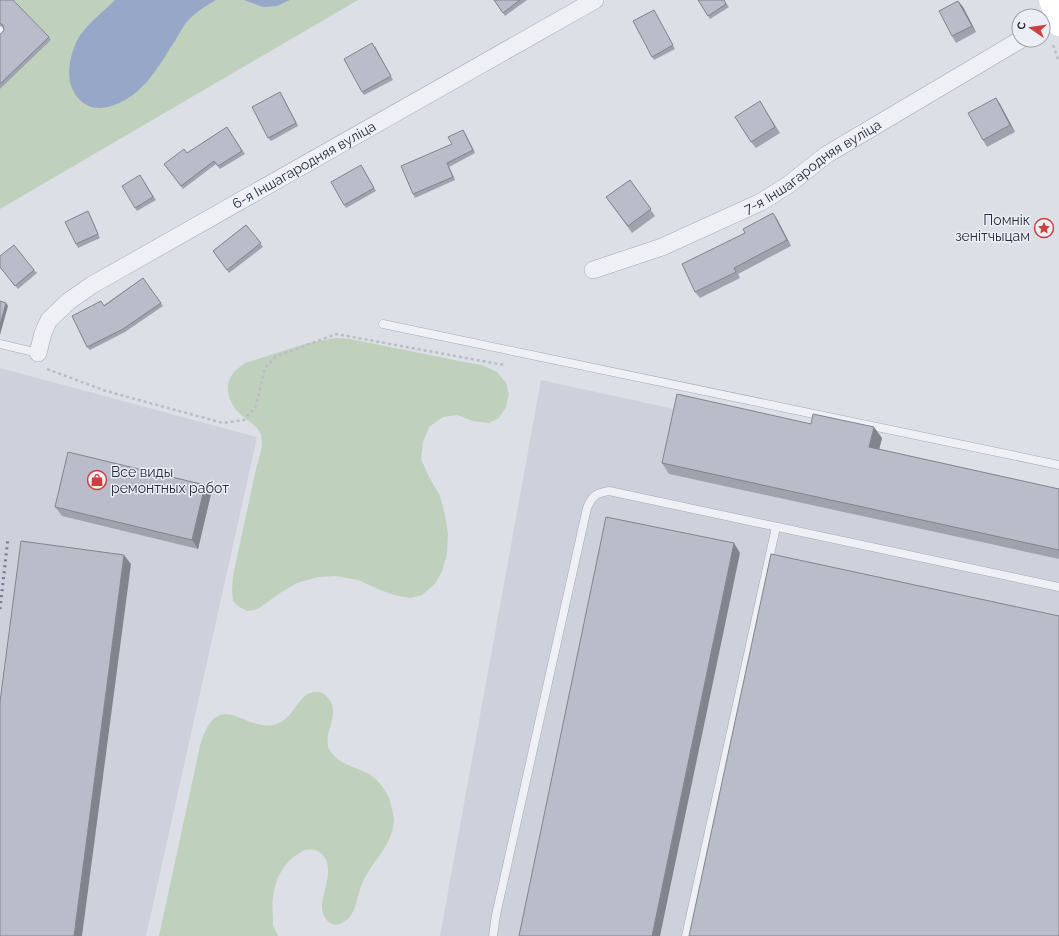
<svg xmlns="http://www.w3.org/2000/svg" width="1059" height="936" viewBox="0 0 1059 936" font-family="Raleway,sans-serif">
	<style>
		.built { fill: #ced1db }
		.green { fill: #bfd0bd }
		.water { fill: #97a7c7 }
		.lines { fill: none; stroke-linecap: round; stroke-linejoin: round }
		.lane-casing { stroke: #a5a9b3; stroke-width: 9 }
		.street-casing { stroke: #a5a9b3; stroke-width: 18 }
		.path { stroke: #bbbdc5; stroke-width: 2.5; stroke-dasharray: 3 3; stroke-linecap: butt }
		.lane { stroke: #eff0f5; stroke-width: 8 }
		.street { stroke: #eff0f5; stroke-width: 17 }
		.secondary { stroke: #fff; stroke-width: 22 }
		.rail { stroke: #767c90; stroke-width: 3; stroke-dasharray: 2 4; stroke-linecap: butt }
		.wall { fill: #a0a3ad }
		.shaded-wall { fill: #82848d }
		.building { fill: #babdc9; stroke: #82848d }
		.labels { text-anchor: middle; stroke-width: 3; stroke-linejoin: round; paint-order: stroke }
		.street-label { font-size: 14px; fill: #262b3d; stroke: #ebeef4 }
		.poi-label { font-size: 14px; fill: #262b3d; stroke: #ebeef4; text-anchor: end }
	</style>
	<rect width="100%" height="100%" fill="#dcdfe6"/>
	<g class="built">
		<polygon points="0,368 257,437 146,936 0,936"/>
		<polygon points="541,380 683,411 669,474 1059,559 1059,936 440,936"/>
	</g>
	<g class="green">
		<polygon points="12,0 358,0 0,209 0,89 51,40"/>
		<path d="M336,338L350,339L464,362L482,365L497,372L506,383L509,394L506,407L499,418L489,423L473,421L457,415L443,417L429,427L423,442L421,459L429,477L440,496L445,515L448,534L447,554L442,571L435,584L422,595L410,598L394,595L378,589L358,580L336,576L318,577L297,583L280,593L258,609L248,611L239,607L233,601L232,590L233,576L256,469C259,459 264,445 261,435C257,424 247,421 240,414C230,405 223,387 232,375C235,370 240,367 245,363L308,343Z"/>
		<path d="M314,692C321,692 322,692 327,697C343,713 322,732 329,749C330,752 336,758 339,760C349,767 362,769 372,776C381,783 389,794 391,805C392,810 394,816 394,820C392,848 371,861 362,884C356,897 357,916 342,923C330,929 321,916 322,905C323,889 337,864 319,852C316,849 309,849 305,850C279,862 270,890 273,916C273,919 273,922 273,925C274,929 277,932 278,936H159L200,746C219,680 249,740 281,722C292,716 296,703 306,695C308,693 311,693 314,692Z"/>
	</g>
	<g class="water">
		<path d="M115,0H216C204,7 194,13 185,24C182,29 179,34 176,39C160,64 144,95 114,105C93,113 76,104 70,82C67,68 72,49 79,37C88,23 103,12 115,0Z"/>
		<polygon points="244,0 290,0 277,6 263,7"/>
	</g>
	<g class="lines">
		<defs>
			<g id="lane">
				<polyline points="0,31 1,32 0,33"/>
				<polyline points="383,324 1059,465"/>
				<polyline points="0,344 38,353"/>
				<path d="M493,936L496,915L587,508C592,496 596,493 609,491L1059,587"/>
				<polyline points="686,936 776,527"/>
			</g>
			<g id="street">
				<polyline points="1043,26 1056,18"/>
				<path id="s1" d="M593,270L662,247L761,202L788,185L826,155L1020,40"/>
				<path id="s2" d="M38,353L43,333L49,320L69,301L92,285L595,0"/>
			</g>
		</defs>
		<use href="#lane" class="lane-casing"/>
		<use href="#street" class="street-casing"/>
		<g class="path">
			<polyline points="1053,45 1059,62"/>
			<polyline points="47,369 106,391 223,423 244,420 256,406 265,368 275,357 336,334 504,365"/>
		</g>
		<use href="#lane" class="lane"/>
		<use href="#street" class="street"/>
		<polyline class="secondary" points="1050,0 1059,25"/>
		<polyline class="rail" points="0,609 8,538"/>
	</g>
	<g class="wall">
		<polygon points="0,0 49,37 51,40 0,89 0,34 1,34 4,30 3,27 1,26 0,26"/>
		<polygon points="494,0 527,0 505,16"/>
		<polygon points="698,0 724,0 729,7 710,19"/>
		<polygon points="958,1 963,7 976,32 956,43 952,36"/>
		<polygon points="654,10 675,49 654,60 652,57"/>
		<polygon points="375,46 393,80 364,95 362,92"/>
		<polygon points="280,92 298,126 271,141 268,138"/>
		<polygon points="996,98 1000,104 1015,132 987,147 983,140"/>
		<polygon points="760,101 780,133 756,148 751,142"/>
		<polygon points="227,127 245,154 220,169 216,164 183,189 164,164 187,153"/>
		<polygon points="463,130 465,133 475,153 449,167 455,180 415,198 413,194"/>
		<polygon points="361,165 376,191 346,208 344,205"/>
		<polygon points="142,178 156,200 137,211 135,208"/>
		<polygon points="630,180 655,216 632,233 606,197"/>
		<polygon points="90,215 100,238 78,248 76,244"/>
		<polygon points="777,219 791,246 738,274 740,278 700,298 695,292"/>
		<polygon points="246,225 263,247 229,273 213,251"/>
		<polygon points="0,267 34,270 37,273 18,289"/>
		<polygon points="143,278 163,306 125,332 90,350 87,347 104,305"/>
		<polygon points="811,424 882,438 879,449 1059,489 1059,559 669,474 662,463"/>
		<polygon points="211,494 198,549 62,516 55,507"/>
	</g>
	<g class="shaded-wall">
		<polygon points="958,1 963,7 976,32 972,26"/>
		<polygon points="280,92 282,95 298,126 296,123"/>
		<polygon points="996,98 1000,104 1015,132 1010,125"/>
		<polygon points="463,130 465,133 475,153 473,150"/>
		<polygon points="447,163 449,167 455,180 453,177"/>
		<polygon points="773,213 777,219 791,246 787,240"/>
		<polygon points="6,303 8,306 0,335 0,325"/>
		<polygon points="874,427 882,438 877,458 869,447"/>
		<polygon points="205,485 211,494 198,549 192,540"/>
		<polygon points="734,543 740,553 660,936 652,936"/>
		<polygon points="124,555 131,564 82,936 74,936"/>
	</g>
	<g class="building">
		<polygon points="0,0 13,0 49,37 0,84 0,34 1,34 4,30 3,25 0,23"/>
		<polygon points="494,0 520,0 503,13"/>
		<polygon points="698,0 724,0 726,4 708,16"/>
		<polygon points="958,1 972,26 952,36 939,11"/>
		<polygon points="654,10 673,45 652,57 633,21"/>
		<polygon points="372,43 391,76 362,92 344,59"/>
		<polygon points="280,92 296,123 268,138 252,107"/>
		<polygon points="996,98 1010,125 983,140 968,113"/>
		<polygon points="760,101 775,127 751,142 735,117"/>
		<polygon points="227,127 242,151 218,166 214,161 181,186 164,164 184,149 187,153"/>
		<polygon points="463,130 473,150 447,163 453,177 413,194 401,166 452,144 448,137"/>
		<polygon points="361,165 374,188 344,205 331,182"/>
		<polygon points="140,175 153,197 135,208 122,186"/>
		<polygon points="630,180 651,209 628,226 606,197"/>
		<polygon points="88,211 98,234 76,244 65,222"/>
		<polygon points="773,213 787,240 734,268 736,272 695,292 682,264 745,233 743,229"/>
		<polygon points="246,225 261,243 227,270 213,251"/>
		<polygon points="14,245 34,270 15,286 0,267 0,256"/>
		<polygon points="143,278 161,303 123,329 87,347 72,316 101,301 104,306"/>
		<polygon points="0,301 6,303 0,325"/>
		<polygon points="677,394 811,424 813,414 874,427 869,447 1059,489 1059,550 662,463"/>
		<polygon points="68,452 205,485 192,540 55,507"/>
		<polygon points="606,517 734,543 652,936 519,936"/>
		<polygon points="21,541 124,555 74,936 0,936 0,702"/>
		<polygon points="771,554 1059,616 1059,936 689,936"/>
	</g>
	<defs>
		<symbol id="sight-ring" viewBox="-11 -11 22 22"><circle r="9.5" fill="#ebeef4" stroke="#ce3f40" stroke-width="1.5"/><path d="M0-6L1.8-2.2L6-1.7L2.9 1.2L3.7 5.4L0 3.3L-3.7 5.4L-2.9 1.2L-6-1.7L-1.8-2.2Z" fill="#ce3f40"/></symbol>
		<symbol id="shop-ring" viewBox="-11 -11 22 22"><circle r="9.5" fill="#ebeef4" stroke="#ce3f40" stroke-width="1.5"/><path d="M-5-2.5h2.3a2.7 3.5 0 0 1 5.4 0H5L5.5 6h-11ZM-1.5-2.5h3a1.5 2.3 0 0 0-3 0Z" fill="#ce3f40"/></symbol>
	</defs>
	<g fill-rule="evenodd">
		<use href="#sight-ring" x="1033" y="217" width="22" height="22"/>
		<use href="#shop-ring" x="86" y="469" width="22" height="22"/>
	</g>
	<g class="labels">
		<g class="street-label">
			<text dy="5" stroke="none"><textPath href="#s2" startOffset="334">6-я Іншагародняя вуліца</textPath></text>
			<text dy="5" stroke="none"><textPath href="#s1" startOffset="244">7-я Іншагародняя вуліца</textPath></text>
		</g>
		<g class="poi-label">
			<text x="1030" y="225">Помнік<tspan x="1030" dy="16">зенітчыцам</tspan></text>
			<text x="111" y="477" text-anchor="start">Все виды<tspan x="111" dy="16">ремонтных работ</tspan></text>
		</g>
	</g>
	<g transform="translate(1031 28) rotate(283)"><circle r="19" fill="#ebeef4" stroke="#9ca0ab"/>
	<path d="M0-3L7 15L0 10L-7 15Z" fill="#ce3f40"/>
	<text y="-6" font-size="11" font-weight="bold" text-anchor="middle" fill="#262b3d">С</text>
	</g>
</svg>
